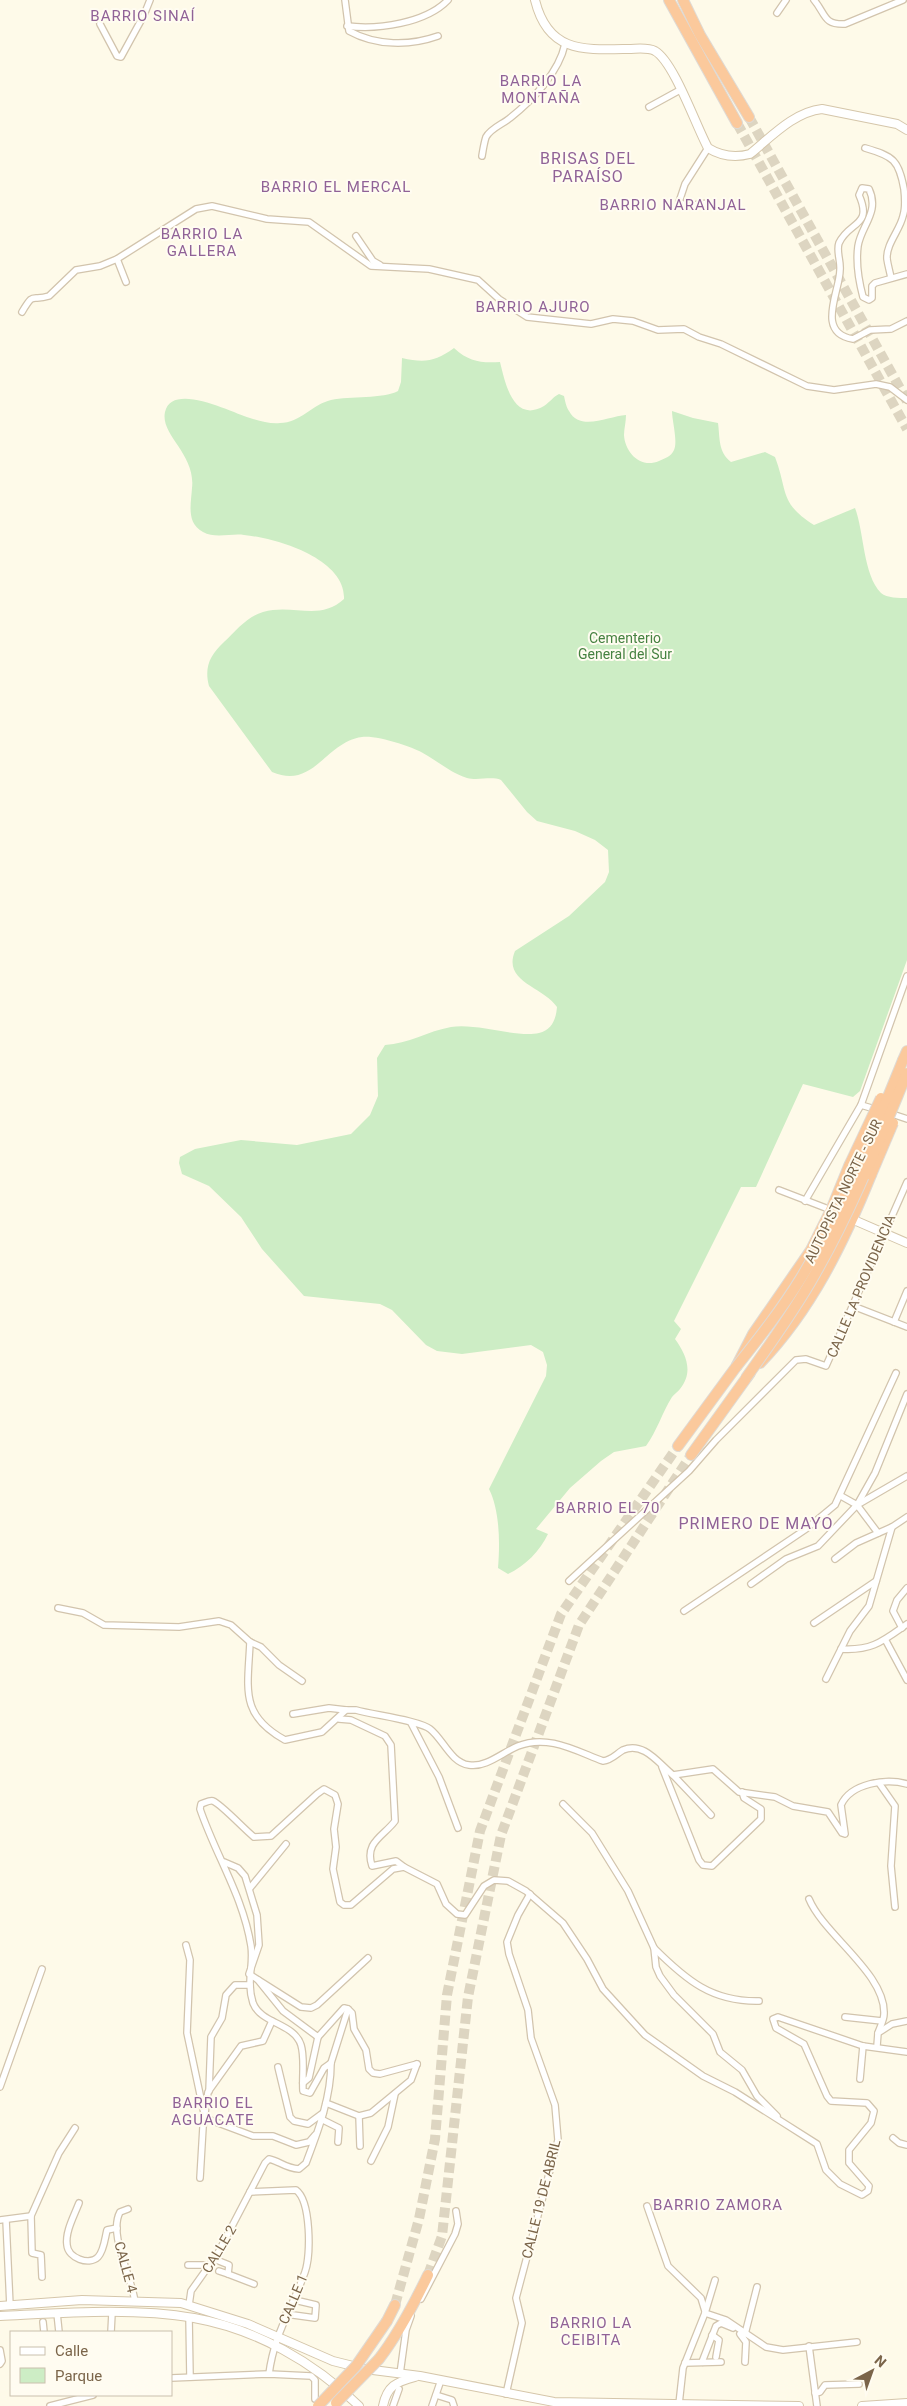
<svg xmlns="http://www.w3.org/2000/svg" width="907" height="2406" viewBox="0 0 907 2406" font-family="Roboto,sans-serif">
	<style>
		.green { fill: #cdedc5 }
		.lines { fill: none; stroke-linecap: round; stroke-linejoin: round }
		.highway-tunnel { stroke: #ddd5c1; stroke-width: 10; stroke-dasharray: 10 5; stroke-linecap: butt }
		.street-casing { stroke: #d2c4ad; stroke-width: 8 }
		.secondary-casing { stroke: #d5c6aa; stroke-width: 10 }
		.highway-casing { stroke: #dfdad4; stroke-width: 12 }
		.street { stroke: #fff; stroke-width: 5.5 }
		.secondary { stroke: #fff; stroke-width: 8 }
		.highway { stroke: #fbc99c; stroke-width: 10 }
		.highway-bridge-casing { stroke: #dfdad4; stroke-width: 12; stroke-linecap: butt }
		.highway-bridge { stroke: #fbc99c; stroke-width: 10 }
		.labels { text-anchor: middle; stroke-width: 4; stroke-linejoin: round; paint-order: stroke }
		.park-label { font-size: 14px; fill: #468241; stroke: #fffcf1 }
		.street-label { font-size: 14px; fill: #7b654a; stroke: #fffcf1 }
		.neighbourhood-label { font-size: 15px; letter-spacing: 1px; fill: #906297; stroke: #fffcf1 }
		.quarter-label { font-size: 16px; letter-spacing: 1px; fill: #906297; stroke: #fffcf1 }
	</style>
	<rect width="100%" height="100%" fill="#fefae9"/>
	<path class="green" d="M454,348C469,362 481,363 500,362C505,382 513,424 544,406C550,402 553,397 559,394L564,396C565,400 566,407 569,411C580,432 609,416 626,415C626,422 624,429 624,435C625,453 641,469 659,461C665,458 671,457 674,450C678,441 672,421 672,411L693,418L718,423C720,438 718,452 731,462L765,452L775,457C788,491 779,503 814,525L855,508C864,531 863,575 881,593C887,598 899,598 907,598V960L860,1091L853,1097L803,1084L756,1187H741L674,1321L681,1329L675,1339C686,1354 694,1372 680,1389C678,1392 674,1394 672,1397C662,1413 657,1431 646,1446L614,1452L601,1461L570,1488L536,1529L548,1534C540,1551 525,1566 508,1574L498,1568C500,1544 500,1511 489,1489L546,1376L547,1365L543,1352L531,1345L462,1354L437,1351L426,1345L392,1310L380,1304L304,1296L262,1249L241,1217L209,1186L182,1174L179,1163L180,1157L195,1149L241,1140L297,1145L351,1134L370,1115L378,1096L377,1058L385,1045C408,1044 428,1031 451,1027C478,1023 517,1038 539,1033C552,1030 556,1019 557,1007C544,987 502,982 515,951L569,916L605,882L609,872L608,850L595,840L575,831L537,821L527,812L501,780C491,776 478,781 467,778C452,773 441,764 428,756C415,747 377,735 362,737C325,742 314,790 272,772L209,686C204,667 210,655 224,642C237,630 246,617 263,612C293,603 319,622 344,599C346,559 277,538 244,535C232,533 215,539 203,532C186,523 191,504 192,488C196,454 160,435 165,412C172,381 233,413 250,418C260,421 270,424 280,423C300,423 313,404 331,400C350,396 383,399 398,391L401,382L402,358C424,363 435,362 454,348Z"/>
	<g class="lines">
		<g class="highway-tunnel">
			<polyline points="749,117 907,401"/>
			<polyline points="737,123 907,429"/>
			<polyline points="428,2275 442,2236 468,1997 501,1835 579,1625 691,1455"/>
			<polyline points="395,2305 419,2219 435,2139 447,1995 480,1831 561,1614 678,1446"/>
		</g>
		<defs>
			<g id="street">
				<path d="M345,0L349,31C376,46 410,46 438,36"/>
				<path d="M814,0C826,14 823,25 845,24L903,0"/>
				<polyline points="777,13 786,0"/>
				<polyline points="100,24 117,56 121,57 144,15 150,0"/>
				<path d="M347,26C378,30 426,23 448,0"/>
				<polyline points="649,107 680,90"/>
				<path d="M865,148C893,156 899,160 904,189C905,198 906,207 903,216C900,230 886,244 887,259C888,266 890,272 891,278"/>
				<path d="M482,156C483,150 484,143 486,137C491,128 503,124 510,118C533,100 559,72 565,44"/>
				<polyline points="708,203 686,206 679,202 685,184 708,148"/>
				<polyline points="356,236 373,261 380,265"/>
				<polyline points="117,259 126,282"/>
				<path d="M907,274L875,283L872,286V298L869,300L863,297C859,282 856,261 858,246C861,226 880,212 869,189L862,188L859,195C873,227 849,221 839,243C836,251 841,261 840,270C840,291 815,333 853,339L870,330L891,329L907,321"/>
				<path d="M22,312C35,290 31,302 49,296L76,270L100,266L117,259L196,209L212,206L267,219L309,222L371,266L429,269L478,280L499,299L527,317L591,324L613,319L633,321L658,330L684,329L699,337L721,344L807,386L834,390L876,384L890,387L907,400"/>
				<polyline points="861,1105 878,1110"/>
				<polyline points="889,1113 907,1119"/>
				<polyline points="779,1190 831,1210"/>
				<polyline points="805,1201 861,1105 907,976"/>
				<polyline points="853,1306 907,1327"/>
				<polyline points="894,1322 907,1291"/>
				<polyline points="841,1496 857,1505 878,1533"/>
				<polyline points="857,1505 907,1476"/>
				<polyline points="835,1559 856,1543 892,1527"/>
				<polyline points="569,1581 689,1471 716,1440 796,1360 806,1359 826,1366 907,1182"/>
				<polyline points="751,1584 786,1559 818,1546 857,1505 875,1473 907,1394"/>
				<polyline points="58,1608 83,1613 104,1625 179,1627 219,1621 231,1625 250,1642 261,1647 279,1665 302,1681"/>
				<polyline points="684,1611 806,1529 835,1505 896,1373"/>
				<polyline points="814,1623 876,1581"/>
				<polyline points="902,1628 893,1611 897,1600 907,1588"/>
				<polyline points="886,1641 907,1680"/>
				<path d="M250,1642C248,1688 239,1715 285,1740L322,1732L346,1710H356C373,1715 418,1720 430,1729C443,1739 451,1763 469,1765C486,1768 503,1752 518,1746C548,1734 576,1751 603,1761C612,1760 616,1754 623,1750C644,1741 659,1764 673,1775L713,1769L739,1792L775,1797L793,1806L828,1812L842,1833L845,1834L841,1805C851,1783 886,1778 907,1784"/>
				<path d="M841,1649C872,1651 883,1641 907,1624"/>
				<polyline points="826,1679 850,1631 869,1606 892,1527 907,1517"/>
				<polyline points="293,1714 329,1708 346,1710"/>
				<path d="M339,1719L351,1720L385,1736L391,1745L395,1821C384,1836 364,1842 372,1866L396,1861L404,1867"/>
				<polyline points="411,1723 439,1777 458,1828"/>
				<polyline points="662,1767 699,1860 703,1865 712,1866 761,1819 761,1809 744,1798 742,1792"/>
				<polyline points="673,1775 711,1815"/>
				<polyline points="879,1783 895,1806 891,1866 895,1907"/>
				<polyline points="563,1804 592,1833 628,1891 654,1948 656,1967 660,1976 674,1995 713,2034 720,2052 742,2070 757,2096 777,2116"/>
				<polyline points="224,1862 238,1868 245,1876 257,1915 259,1945 249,1974 301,2007 311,2008 317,2005 368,1958"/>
				<polyline points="250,1888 286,1844"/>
				<path d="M809,1899C824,1935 886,1974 884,2014C884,2020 880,2027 878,2033"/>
				<polyline points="186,1945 190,1960 187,2033 205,2118 253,2136 273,2136 296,2145 309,2142 315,2135"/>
				<path d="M654,1948C686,1980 712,2002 759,2001"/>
				<polyline points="258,1980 283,2011 318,2037 344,2008 348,2009 352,2013 354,2029 366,2050 369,2069 373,2073 380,2074 417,2064"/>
				<polyline points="845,2017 882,2021"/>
				<polyline points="877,2046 878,2033 892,2024 907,2021"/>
				<polyline points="331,2063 348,2009"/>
				<polyline points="278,2067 290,2117 294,2121 308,2124 323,2113"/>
				<polyline points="860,2079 863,2046"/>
				<polyline points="303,2083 309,2078 318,2037"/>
				<polyline points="0,2087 42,1969"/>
				<polyline points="209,2091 211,2037 222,2018 226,1995 235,1985 250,1985"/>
				<polyline points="326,2103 359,2116 371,2113 411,2080 417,2064"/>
				<polyline points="359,2116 360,2146"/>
				<polyline points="321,2119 339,2128 338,2142"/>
				<polyline points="893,2138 899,2143 907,2145"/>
				<polyline points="371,2161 388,2127 395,2094"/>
				<polyline points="200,2178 203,2127 208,2092 241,2046 263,2041 272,2021"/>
				<path d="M250,2192L296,2190C311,2201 311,2255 305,2272C292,2309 274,2334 269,2374"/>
				<path d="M79,2203C74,2216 65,2232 67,2245C68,2258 89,2266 98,2257C104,2251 105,2238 107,2230L117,2228"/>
				<polyline points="647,2206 668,2266 701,2298 705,2311"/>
				<path d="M128,2209L120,2212C108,2234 132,2277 135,2302"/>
				<polyline points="0,2220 31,2216"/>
				<polyline points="6,2220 10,2306"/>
				<polyline points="214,2259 229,2265 228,2274 254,2284"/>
				<polyline points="188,2265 210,2265"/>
				<polyline points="219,2271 228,2274"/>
				<polyline points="42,2277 41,2255 32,2253 31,2216 59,2153 75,2128"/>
				<polyline points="421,2299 455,2234 458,2224 456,2211"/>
				<path d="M189,2305L191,2291L218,2253L265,2163L269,2159C280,2161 284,2168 299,2169L306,2163C318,2131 331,2098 331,2063L324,2068L310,2093L303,2091C302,2076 305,2058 301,2045C294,2023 261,2024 253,2003C246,1981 254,1965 251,1946C243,1896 216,1856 200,1809L201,1804C205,1803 209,1800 213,1801C221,1804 245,1830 254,1837L271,1836L317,1794L324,1789L335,1795L338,1804L334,1829L336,1847L333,1869L340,1902L344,1905H351L393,1869L404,1867L437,1884L446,1904L457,1914L465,1915L484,1886L494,1880L508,1881L526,1891L563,1923L587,1959L603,1989L645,2035L703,2076L735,2092L817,2144L826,2170L840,2184L862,2195L868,2191L869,2186L849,2163V2150L871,2123L874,2111L867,2103L831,2101L827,2096L804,2044L776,2028L773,2019L778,2017L863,2046L907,2052"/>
				<polyline points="57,2313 59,2332"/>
				<polyline points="705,2313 726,2320 766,2347 783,2350 857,2342"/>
				<polyline points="286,2314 315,2318 316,2305 299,2301"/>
				<polyline points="189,2317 190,2377"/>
				<polyline points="43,2322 44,2332"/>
				<polyline points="111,2332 112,2313"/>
				<polyline points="740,2334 746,2342 745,2362"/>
				<polyline points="745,2334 757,2287"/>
				<polyline points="712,2335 719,2340 716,2357"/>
				<polyline points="809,2346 817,2406"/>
				<polyline points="0,2350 2,2361 0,2364"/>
				<polyline points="702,2362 716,2326 721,2323 733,2328"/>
				<polyline points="685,2363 721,2362"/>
				<polyline points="400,2374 406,2330 411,2316"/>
				<polyline points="171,2378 269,2374 311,2376 315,2380 315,2399"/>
				<polyline points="815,2393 820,2392 825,2385 859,2384"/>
				<polyline points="506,2394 522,2323 516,2298 558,2140 555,2105 531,2038 528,2010 509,1954 507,1942 518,1915 530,1894"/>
				<polyline points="436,2395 452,2400 454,2406"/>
				<polyline points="679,2404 683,2368 705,2313 715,2280"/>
				<polyline points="50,2406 93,2395"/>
				<polyline points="393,2406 399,2389"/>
				<polyline points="432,2406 441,2380"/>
			</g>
			<g id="secondary">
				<path d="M535,0C548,53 584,50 628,49C637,49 647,47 655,51C674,62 696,126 708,148C721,156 735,158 750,154C771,137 794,112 822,109L897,124L907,130"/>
				<polyline points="847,1217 907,1243"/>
				<polyline points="0,2306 82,2300 181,2303 248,2324 333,2361 365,2369 420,2376 554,2402 799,2406"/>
				<path d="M0,2316C61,2313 133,2307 194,2318C256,2329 314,2362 359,2406"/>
				<path d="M383,2406C387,2386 396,2382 415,2377"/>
				<polyline points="862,2406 907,2403"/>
			</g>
			<g id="highway">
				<polyline points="669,0 737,123"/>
				<polyline points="683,0 700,35 749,117"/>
				<polyline points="903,1060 907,1051"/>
				<path d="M760,1363C811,1310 844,1242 871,1175"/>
				<polyline points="678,1446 736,1367 753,1334 811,1250 831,1210 849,1166"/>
				<polyline points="691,1455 750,1373"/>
				<polyline points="387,2321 395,2305"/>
				<path d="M379,2359C399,2333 414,2304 428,2275"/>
			</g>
		</defs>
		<use href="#street" class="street-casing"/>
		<use href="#secondary" class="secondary-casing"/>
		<use href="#highway" class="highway-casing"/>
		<use href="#street" class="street"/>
		<use href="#secondary" class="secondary"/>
		<use href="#highway" class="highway"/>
		<defs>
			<g id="highway-bridge">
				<polyline points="849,1166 881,1098"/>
				<polyline points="871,1175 893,1123"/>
				<path d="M736,1367C759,1338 782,1309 801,1278C843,1209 873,1134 903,1060"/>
				<path d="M746,1378C770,1344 795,1310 815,1274C852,1210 879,1141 907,1073"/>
				<polyline points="336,2403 379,2359"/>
				<polyline points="318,2406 356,2366 387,2321"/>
			</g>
		</defs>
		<use href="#highway-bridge" class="highway-bridge-casing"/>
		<use href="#highway-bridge" class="highway-bridge"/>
	</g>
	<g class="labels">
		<g class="park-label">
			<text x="625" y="643">Cementerio<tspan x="625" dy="16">General del Sur</tspan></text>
		</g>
		<g class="street-label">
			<text transform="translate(843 1191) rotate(-64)" y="5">AUTOPISTA NORTE - SUR</text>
			<text transform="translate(861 1286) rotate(-67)" y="5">CALLE LA PROVIDENCIA</text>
			<text transform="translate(541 2199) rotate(-76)" y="5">CALLE 19 DE ABRIL</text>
			<text transform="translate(219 2249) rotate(-59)" y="5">CALLE 2</text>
			<text transform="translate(126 2267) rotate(75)" y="5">CALLE 4</text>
			<text transform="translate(293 2299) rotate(-67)" y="5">CALLE 1</text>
		</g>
		<g class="neighbourhood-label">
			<text x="143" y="21">BARRIO SINAÍ</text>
			<text x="541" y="86">BARRIO LA<tspan x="541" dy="17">MONTAÑA</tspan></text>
			<text x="336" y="192">BARRIO EL MERCAL</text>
			<text x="673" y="210">BARRIO NARANJAL</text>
			<text x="202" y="239">BARRIO LA<tspan x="202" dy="17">GALLERA</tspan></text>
			<text x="533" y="312">BARRIO AJURO</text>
			<text x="608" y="1513">BARRIO EL 70</text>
			<text x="213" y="2108">BARRIO EL<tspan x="213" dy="17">AGUACATE</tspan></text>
			<text x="718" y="2210">BARRIO ZAMORA</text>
			<text x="591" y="2328">BARRIO LA<tspan x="591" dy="17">CEIBITA</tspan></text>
		</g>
		<g class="quarter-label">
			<text x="588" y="164">BRISAS DEL<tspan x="588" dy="18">PARAÍSO</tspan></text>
			<text x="756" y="1529">PRIMERO DE MAYO</text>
		</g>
	</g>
	<rect x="10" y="2331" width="162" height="65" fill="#fffcf1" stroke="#cac0ae"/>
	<rect x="20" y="2347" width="25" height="8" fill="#ffffff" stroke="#cac0ae"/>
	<text x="55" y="2356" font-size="15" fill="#7b654a">Calle</text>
	<rect x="20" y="2368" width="25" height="15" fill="#cdedc5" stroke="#cac0ae"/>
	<text x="55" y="2381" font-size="15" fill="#7b654a">Parque</text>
	<g transform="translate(872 2371) rotate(41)" stroke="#fffcf1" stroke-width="4" paint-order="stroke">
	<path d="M0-4L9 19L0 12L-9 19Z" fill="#7b654a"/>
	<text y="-8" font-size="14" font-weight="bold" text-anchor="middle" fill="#7b654a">N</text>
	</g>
</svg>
